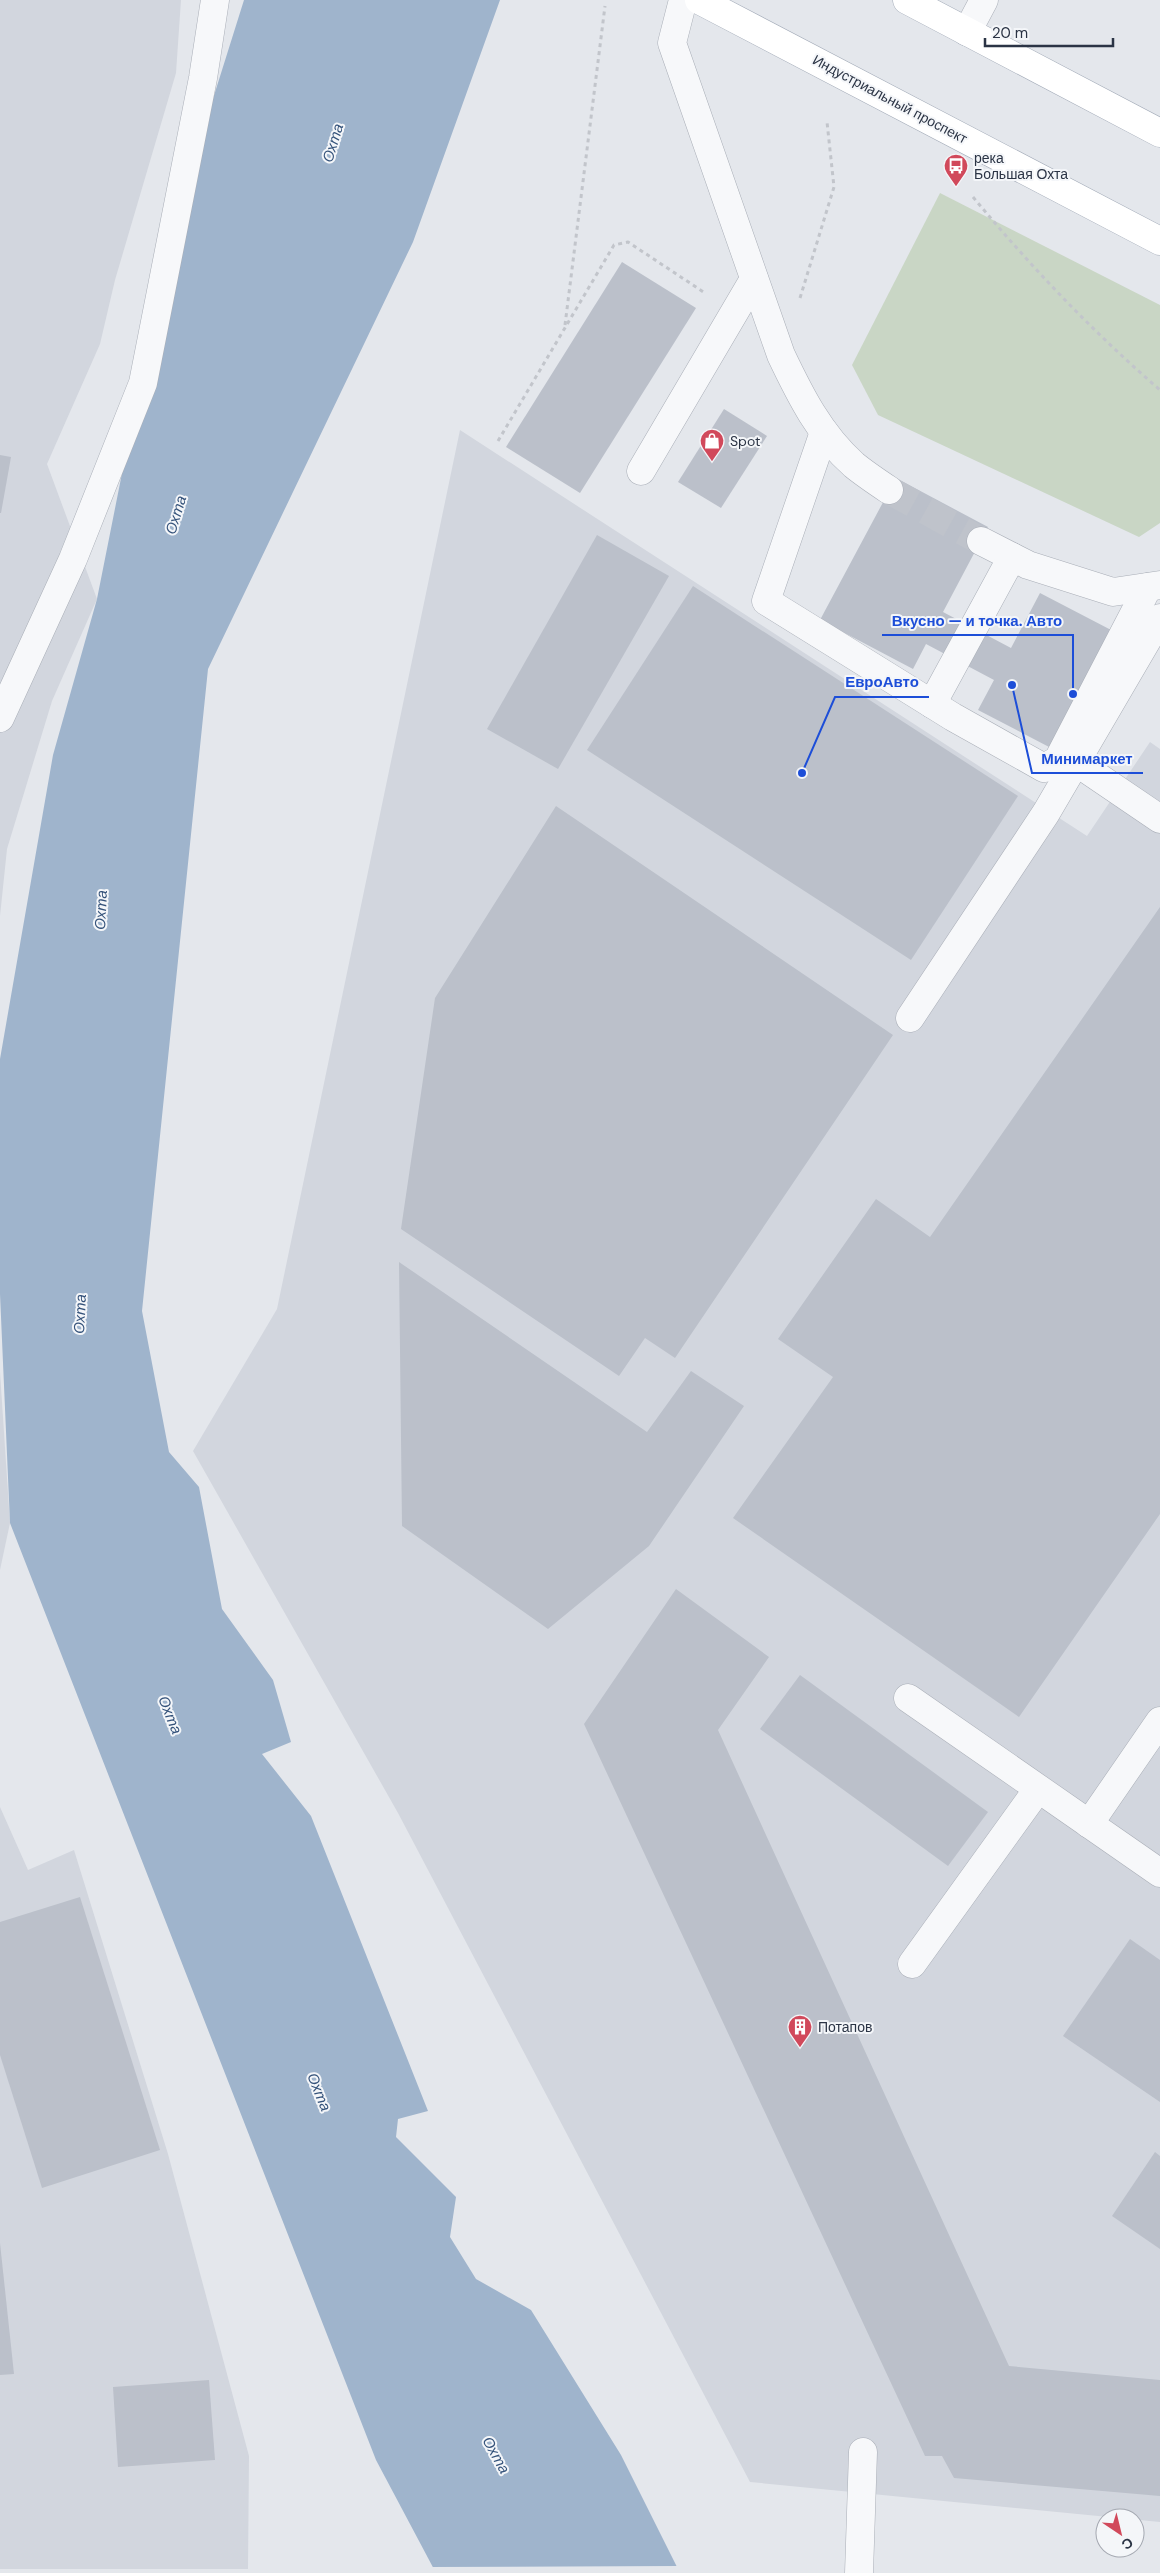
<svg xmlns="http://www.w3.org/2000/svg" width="1160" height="2573" viewBox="0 0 1160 2573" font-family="'DM Sans',sans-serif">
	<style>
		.built { fill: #d2d6de }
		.green { fill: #c9d6c5 }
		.water { fill: #9fb4cc }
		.pier { fill: #e4e7ec }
		.building { fill: #bbc0ca }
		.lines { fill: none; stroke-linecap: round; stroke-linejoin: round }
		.minor-tunnel { stroke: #bfc3cb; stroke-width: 28; stroke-dasharray: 28 14; stroke-linecap: butt }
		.minor-casing { stroke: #a9aeb7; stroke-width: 29 }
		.major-casing { stroke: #a3abb8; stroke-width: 29 }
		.path { stroke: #c2c5cb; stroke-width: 3; stroke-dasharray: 4 4; stroke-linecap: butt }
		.minor { stroke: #f7f8fa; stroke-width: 28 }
		.major { stroke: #fff; stroke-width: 28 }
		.labels { text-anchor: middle; stroke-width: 4; stroke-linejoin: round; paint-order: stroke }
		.street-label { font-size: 14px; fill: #2b3445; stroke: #f4f6f9 }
		.poi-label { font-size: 14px; fill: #2b3445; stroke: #f4f6f9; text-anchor: start }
		.water-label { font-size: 15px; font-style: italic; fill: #34527a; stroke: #f4f6f9 }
		.leader { fill: none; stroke: #1d4ed8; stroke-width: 2 }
		.callout-dot { fill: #1d4ed8; stroke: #f4f6f9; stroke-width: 2 }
		.callout-label { font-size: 15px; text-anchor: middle; font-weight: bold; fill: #1d4ed8; stroke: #f4f6f9; stroke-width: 4; stroke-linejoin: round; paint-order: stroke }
	</style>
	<rect width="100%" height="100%" fill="#e4e7ec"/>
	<g class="built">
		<polygon points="0,0 181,0 176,73 115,280 100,344 47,464 97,599 52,701 7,849 0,916"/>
		<polygon points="460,430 1087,836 1150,742 1160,749 1160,2522 750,2482 398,1813 193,1451 277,1309"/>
		<polygon points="0,1372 10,1523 0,1570"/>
		<polygon points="0,1807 28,1870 74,1850 168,2154 249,2456 248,2569 0,2569"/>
	</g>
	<polygon class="green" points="940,193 1160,305 1160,523 1139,537 878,415 852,365"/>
	<polygon class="water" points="244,0 500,0 413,242 208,669 142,1311 169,1452 199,1487 222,1609 273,1680 291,1742 262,1754 311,1816 428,2111 398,2119 396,2137 456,2197 450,2237 476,2279 531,2310 621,2455 680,2573 436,2573 376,2460 10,1523 0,1294 0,1059 53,755 97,599 168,242"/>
	<polygon class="pier" points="679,2566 682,2573 433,2573 430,2567"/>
	<g class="building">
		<polygon points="622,262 696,308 580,493 506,447"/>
		<polygon points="724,409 767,436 721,508 678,482"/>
		<polygon points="0,455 11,457 1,513 0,513"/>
		<polygon points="896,478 988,527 943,612 1011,648 1040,593 1113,631 1051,748 978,710 994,680 926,644 913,669 820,620"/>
		<polygon points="597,535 669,576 558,769 487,729"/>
		<polygon points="693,586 1018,796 911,960 587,750"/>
		<polygon points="556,806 893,1035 675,1358 645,1338 619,1376 401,1229 435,998"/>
		<polygon points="1160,907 1160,1514 1019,1717 733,1518 833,1377 778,1339 876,1199 930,1237"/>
		<polygon points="399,1262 647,1432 691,1371 744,1406 649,1546 548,1629 402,1526"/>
		<polygon points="676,1589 769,1657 718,1730 1009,2366 1160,2380 1160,2496 954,2478 942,2456 925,2456 584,1724"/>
		<polygon points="800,1675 988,1812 948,1866 760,1729"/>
		<polygon points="80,1897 160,2150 42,2188 0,2055 0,1922"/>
		<polygon points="1130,1939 1160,1960 1160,2102 1063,2036"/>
		<polygon points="1155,2152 1160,2156 1160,2249 1112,2216"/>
		<polygon points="0,2243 14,2374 0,2375"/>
		<polygon points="209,2380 215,2460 118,2467 113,2387"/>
	</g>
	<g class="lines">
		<polyline class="minor-tunnel" points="889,490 981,541"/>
		<defs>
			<g id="minor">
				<path d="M683,0L672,43L781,355C800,395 820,435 854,465C865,474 877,482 889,490"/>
				<polyline points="967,32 984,0"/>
				<polyline points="824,432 766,601 953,717 1044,768 1058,760 1148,587"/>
				<polyline points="641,471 754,279"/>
				<polyline points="981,541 1028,565 1113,592 1160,585"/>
				<polyline points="932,704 1012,557"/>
				<polyline points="0,718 73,559 143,383 203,78 215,0"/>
				<polyline points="1076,762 1160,819"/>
				<polyline points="910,1018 1046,813 1160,618"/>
				<polyline points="908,1698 1160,1873"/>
				<polyline points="1089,1824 1160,1721"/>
				<polyline points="912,1964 1038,1789"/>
				<polyline points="859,2573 863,2452"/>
			</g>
			<g id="major">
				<polyline points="699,0 1160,241"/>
				<polyline points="907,0 1160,133"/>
			</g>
		</defs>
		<use href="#minor" class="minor-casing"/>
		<use href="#major" class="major-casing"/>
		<g class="path">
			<path d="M973,197C1031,267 1092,331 1160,390"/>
			<polyline points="800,298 834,187 827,122"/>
			<polyline points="565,325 605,6"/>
			<polyline points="498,441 614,245 628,242 705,293"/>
		</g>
		<use href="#minor" class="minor"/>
		<use href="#major" class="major"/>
	</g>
	<defs>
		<symbol id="bus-pin" viewBox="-11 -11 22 30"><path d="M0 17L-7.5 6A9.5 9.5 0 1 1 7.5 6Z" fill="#d1495b" stroke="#f4f6f9"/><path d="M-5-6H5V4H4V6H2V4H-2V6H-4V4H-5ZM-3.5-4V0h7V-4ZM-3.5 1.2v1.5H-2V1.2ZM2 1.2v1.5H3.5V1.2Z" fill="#fff"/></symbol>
		<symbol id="shop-pin" viewBox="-11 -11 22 30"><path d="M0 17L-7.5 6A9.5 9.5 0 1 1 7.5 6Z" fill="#d1495b" stroke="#f4f6f9"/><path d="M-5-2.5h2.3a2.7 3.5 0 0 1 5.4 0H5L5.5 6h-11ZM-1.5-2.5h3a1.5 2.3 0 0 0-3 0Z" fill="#fff"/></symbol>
		<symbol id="building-pin" viewBox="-11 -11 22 30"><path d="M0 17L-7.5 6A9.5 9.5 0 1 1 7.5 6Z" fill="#d1495b" stroke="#f4f6f9"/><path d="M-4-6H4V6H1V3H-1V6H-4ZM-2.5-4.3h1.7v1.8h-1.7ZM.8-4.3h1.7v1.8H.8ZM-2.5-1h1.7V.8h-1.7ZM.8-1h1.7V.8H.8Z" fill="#fff"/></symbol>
	</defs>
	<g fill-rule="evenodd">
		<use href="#bus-pin" x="942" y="152" width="28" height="38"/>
		<use href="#shop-pin" x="698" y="427" width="28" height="38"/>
		<use href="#building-pin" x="786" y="2013" width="28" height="38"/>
	</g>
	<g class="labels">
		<g class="street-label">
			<text transform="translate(890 99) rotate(28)" y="5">Индустриальный проспект</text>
		</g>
		<g class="poi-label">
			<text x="974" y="163">река<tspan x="974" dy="16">Большая Охта</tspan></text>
			<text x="730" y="446">Spot</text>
			<text x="818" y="2032">Потапов</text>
		</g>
		<g class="water-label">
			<text transform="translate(333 143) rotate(-73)" y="5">Охта</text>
			<text transform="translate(176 515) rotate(-73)" y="5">Охта</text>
			<text transform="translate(101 910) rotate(-87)" y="5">Охта</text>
			<text transform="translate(80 1314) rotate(-87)" y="5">Охта</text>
			<text transform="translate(170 1715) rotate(68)" y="5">Охта</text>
			<text transform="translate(319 2092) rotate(68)" y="5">Охта</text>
			<text transform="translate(496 2455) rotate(61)" y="5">Охта</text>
		</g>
	</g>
	<path class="leader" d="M1073 694L1073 635H882M802 773L835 697H929M1012 685L1032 773H1143"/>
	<g class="callout-dot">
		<circle cx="1073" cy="694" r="5"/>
		<circle cx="802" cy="773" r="5"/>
		<circle cx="1012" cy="685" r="5"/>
	</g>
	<g class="callout-label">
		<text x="977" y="626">Вкусно — и точка. Авто</text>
		<text x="882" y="687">ЕвроАвто</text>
		<text x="1087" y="764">Минимаркет</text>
	</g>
	<g transform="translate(1120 2533) rotate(145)"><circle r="24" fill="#f4f6f9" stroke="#a4a8b1"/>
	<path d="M0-4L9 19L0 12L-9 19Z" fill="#d1495b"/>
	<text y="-8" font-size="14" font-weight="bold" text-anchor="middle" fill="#2b3445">С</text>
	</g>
	<path d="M985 38v8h128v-8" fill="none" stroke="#2b3445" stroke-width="2.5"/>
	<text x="992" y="38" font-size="15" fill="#2b3445" stroke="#f4f6f9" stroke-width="4" paint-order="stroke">20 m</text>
</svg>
